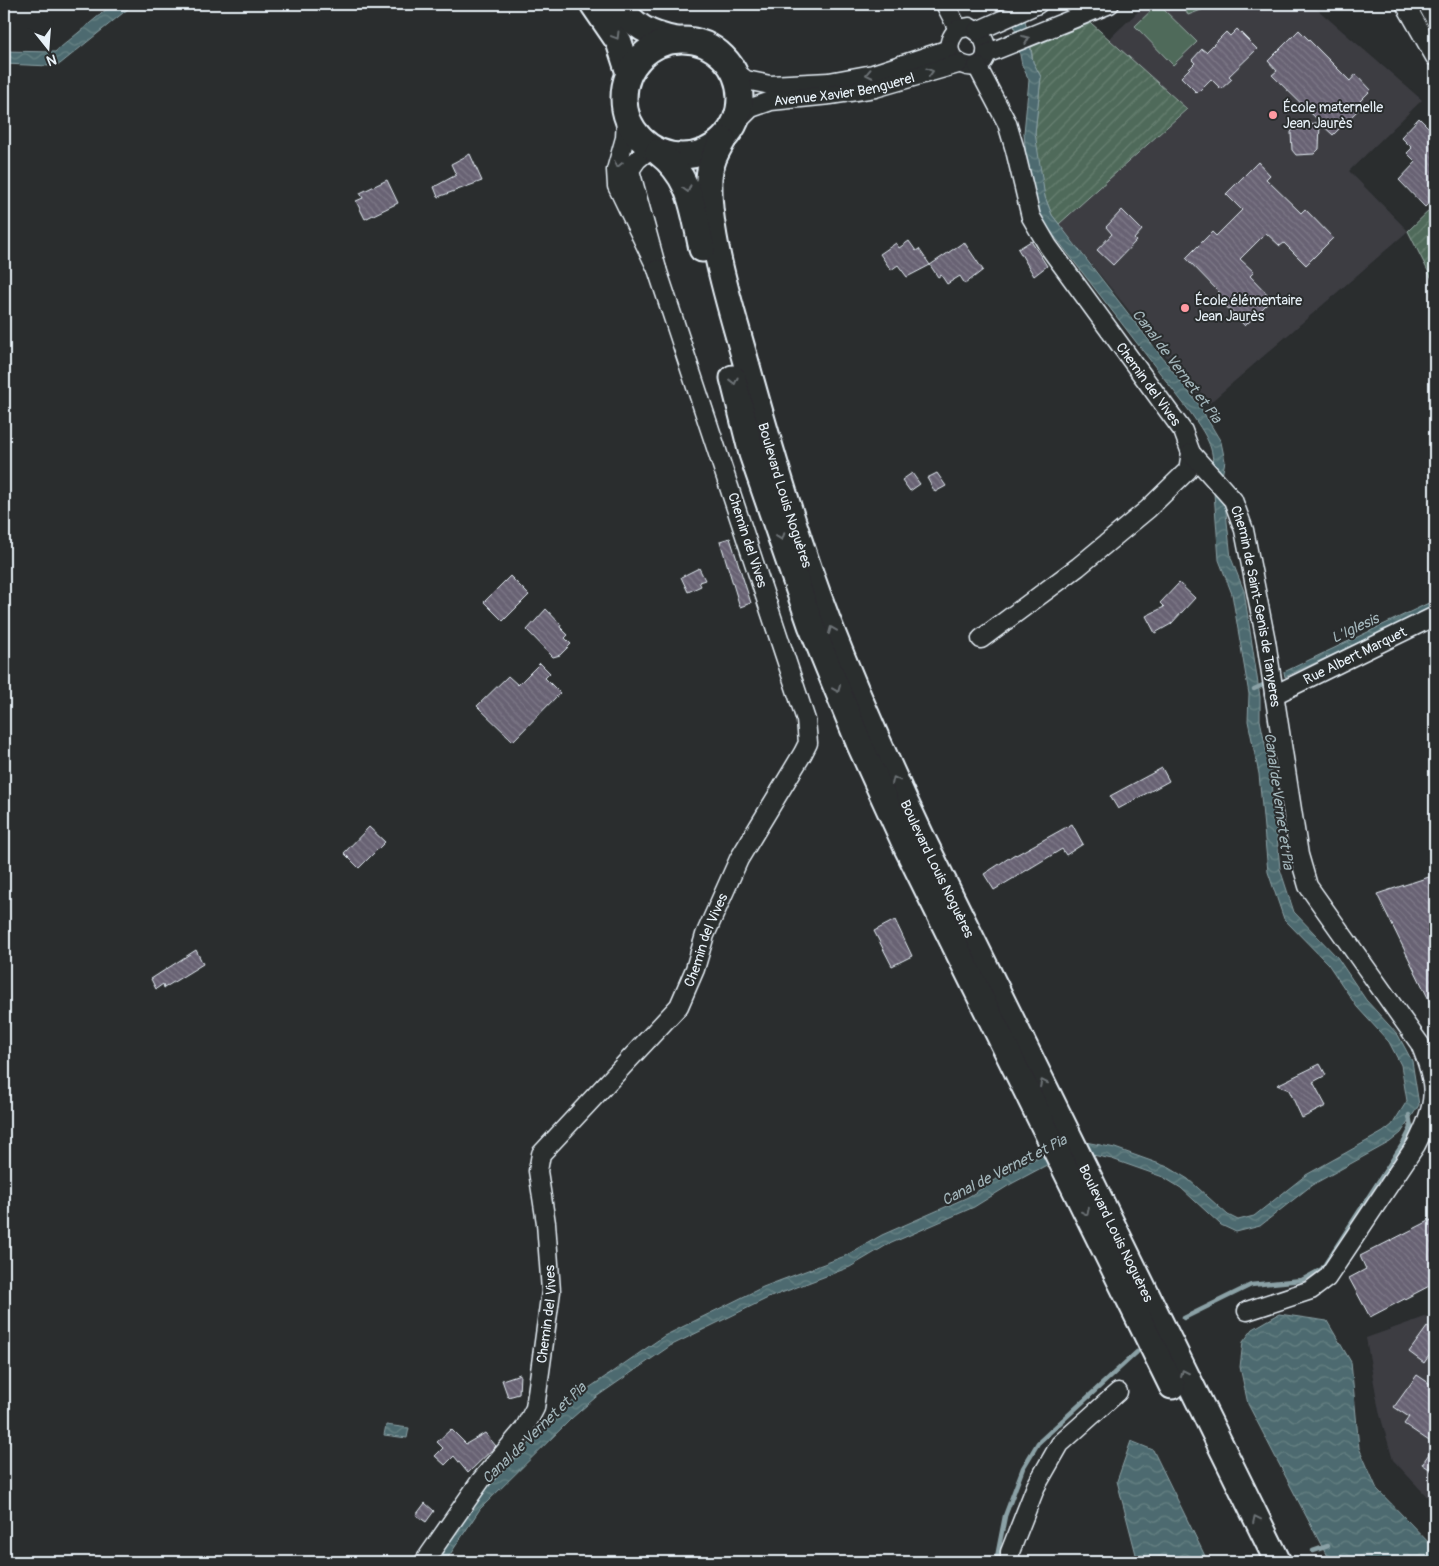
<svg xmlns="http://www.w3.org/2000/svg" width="1439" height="1566" viewBox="0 0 1439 1566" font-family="Pangolin,sans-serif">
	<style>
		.built { fill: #3d3d43 }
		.park { fill: #4f6a5a; stroke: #9caea9 }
		.garden { fill: url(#garden-furrows); stroke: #9caea9 }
		.water { fill: url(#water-waves); stroke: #8ba1a6 }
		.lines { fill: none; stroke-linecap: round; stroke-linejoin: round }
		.stream { stroke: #8ba1a6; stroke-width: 4.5 }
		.building { fill: url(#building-back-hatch); stroke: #e8f1f8 }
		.minor-casing { stroke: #e8f1f8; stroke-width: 21 }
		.secondary-casing { stroke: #e8f1f8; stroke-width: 29 }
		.minor { stroke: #2a2d2e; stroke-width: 18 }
		.secondary { stroke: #2a2d2e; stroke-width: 25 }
		.oneway { stroke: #6c7275 }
		.poi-dot { fill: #ff9aa2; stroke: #2a2d2e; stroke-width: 2 }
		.labels { text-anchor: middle; stroke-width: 4; stroke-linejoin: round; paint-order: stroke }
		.street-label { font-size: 14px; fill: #e8f1f8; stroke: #2a2d2e }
		.poi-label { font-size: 14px; fill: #e8f1f8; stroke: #2a2d2e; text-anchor: start }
		.water-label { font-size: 15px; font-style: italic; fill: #a2b5ba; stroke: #2a2d2e }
	</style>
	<defs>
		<pattern id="garden-furrows" width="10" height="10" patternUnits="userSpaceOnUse" patternTransform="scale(1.25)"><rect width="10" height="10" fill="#4f6a5a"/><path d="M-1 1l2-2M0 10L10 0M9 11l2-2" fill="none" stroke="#688072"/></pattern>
		<pattern id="water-waves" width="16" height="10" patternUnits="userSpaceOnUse" patternTransform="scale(1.25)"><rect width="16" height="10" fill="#4d6b6f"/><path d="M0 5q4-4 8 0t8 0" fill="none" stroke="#678184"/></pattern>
		<pattern id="building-back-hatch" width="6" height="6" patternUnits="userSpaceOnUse" patternTransform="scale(1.25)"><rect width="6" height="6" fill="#686273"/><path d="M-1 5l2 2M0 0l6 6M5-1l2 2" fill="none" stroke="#7e7988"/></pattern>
	</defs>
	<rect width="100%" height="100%" fill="#2a2d2e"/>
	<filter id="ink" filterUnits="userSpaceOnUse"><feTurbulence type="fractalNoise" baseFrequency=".02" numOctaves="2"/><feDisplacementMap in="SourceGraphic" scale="10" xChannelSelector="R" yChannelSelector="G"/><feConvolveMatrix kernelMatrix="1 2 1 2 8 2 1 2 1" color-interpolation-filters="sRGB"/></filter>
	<g filter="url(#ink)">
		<g class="built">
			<polygon points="1146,4 1311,4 1422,100 1349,171 1408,231 1206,406 1059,224 1187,110 1109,39"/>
			<polygon points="1425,1317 1435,1321 1435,1505 1393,1460 1379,1411 1366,1338"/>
		</g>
		<g class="park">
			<polygon points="1158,4 1197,42 1173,65 1135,26"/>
			<polygon points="1183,4 1217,4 1188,15"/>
		</g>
		<g class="garden">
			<polygon points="1091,23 1187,109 1059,224 1052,215 1045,197 1037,157 1035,133 1041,77 1033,62 1031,47"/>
			<polygon points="1435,205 1435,285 1408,231"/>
		</g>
		<g class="water">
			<polygon points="113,4 134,4 60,64 50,66 4,64 4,51 55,52"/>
			<path d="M1010,4H1022L1033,62L1041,77L1035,133L1045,197L1052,215L1199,405L1221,442L1225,461L1222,476L1231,558L1244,591L1260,697V720L1271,772L1280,869L1294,912L1337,957L1366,1000L1398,1035L1412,1061L1419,1105L1401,1133L1390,1142L1312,1185L1260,1226L1236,1232L1221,1225L1181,1188L1163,1177L1112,1159L1073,1151L1011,1184L974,1207L887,1245L850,1267L768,1298L670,1346L596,1397L572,1418L480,1509L445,1562H431L471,1502L564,1409L589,1388L664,1336L763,1287L845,1256L882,1235L968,1197L1005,1174L1071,1139L1115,1148L1168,1167L1188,1179L1228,1215L1238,1220L1254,1216L1306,1175L1383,1132L1392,1125L1407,1101L1401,1065L1389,1042L1357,1007L1328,964L1284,919L1268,872L1259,774L1248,721L1249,694L1232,594L1219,560L1212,466C1216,447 1200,427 1190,412L1042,220L1034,200L1026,158L1024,133L1029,80L1022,65Z"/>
			<polygon points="1435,600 1435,606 1428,610 1285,677 1284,672"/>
			<polygon points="1279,1314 1327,1321 1351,1362 1359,1448 1377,1489 1435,1549 1435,1562 1330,1562 1248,1404 1240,1367 1243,1342 1253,1329"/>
			<polygon points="386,1425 409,1428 407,1438 384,1435"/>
			<polygon points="1131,1441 1153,1450 1208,1562 1138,1562 1117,1481"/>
		</g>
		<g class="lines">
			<g class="stream">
				<polyline points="1254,689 1263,685"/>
				<polyline points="1184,1318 1251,1285 1302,1280 1322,1269 1404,1142 1411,1128 1409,1115"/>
				<polyline points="1313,1551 1328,1546"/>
				<polyline points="996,1562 1005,1516 1023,1468 1038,1443 1137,1352"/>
			</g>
		</g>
		<g class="building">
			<polygon points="1237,29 1257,49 1229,76 1232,79 1221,89 1211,79 1197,93 1181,77 1195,63 1192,60 1202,49 1206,52 1226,32 1230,36"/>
			<polygon points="1299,30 1350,81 1356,74 1371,90 1360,101 1364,104 1333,135 1320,123 1319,149 1314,154 1296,155 1292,150 1291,132 1296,127 1320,122 1272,75 1277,71 1268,61"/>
			<polygon points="1419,118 1435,134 1435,197 1425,207 1399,180 1416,162 1407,153 1412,148 1401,137"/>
			<polygon points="470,154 482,181 438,197 434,187 456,175 451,164"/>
			<polygon points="1258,162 1270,175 1266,179 1301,213 1305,209 1333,238 1306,265 1284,243 1280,246 1266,233 1240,259 1254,272 1250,276 1272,299 1245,326 1216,296 1220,293 1186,258 1212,232 1216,236 1242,210 1226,194"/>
			<polygon points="387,180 398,203 365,219 356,201 363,198 360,193"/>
			<polygon points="1122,210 1142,230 1134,239 1136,241 1113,265 1097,250 1112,234 1106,227"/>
			<polygon points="909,241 916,251 919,249 930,265 907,277 898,265 891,270 880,254 896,243 899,248"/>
			<polygon points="1031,241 1047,266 1034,276 1018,249"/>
			<polygon points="964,242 983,270 965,284 960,276 947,284 941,275 938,277 930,265"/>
			<polygon points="912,473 920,484 910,491 902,480"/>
			<polygon points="937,473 946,486 935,492 927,478"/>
			<polygon points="730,538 751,603 740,607 720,541"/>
			<polygon points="699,568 705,580 699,582 701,586 688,592 681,577"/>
			<polygon points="510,576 529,595 503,621 484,602"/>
			<polygon points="1179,583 1195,598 1171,624 1155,633 1146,616 1164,607 1160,603"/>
			<polygon points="546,609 561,625 560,627 568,635 565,638 571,644 560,655 553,657 527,630"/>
			<polygon points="540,663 550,673 545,678 560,693 513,741 477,706 508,676 518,685"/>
			<polygon points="1162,768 1169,781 1118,809 1110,796"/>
			<polygon points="1072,824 1083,844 1066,855 1062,849 994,890 984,874 1015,854 1016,855"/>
			<polygon points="369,827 385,842 359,868 344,853"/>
			<polygon points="1435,875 1435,1012 1377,894"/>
			<polygon points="895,920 912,956 892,966 874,931"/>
			<polygon points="196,950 203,964 164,988 163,984 156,989 151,979"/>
			<polygon points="1320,1064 1326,1075 1313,1082 1326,1106 1302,1118 1289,1090 1277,1085"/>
			<polygon points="1435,1218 1435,1283 1370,1317 1349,1278 1366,1269 1360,1256"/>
			<polygon points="1427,1327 1435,1332 1435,1347 1424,1363 1409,1352"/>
			<polygon points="520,1374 519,1394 508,1397 502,1380"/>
			<polygon points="1417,1375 1435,1387 1435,1473 1422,1464 1435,1445 1404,1424 1409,1417 1394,1407"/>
			<polygon points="451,1429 466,1444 485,1433 496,1446 468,1473 454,1456 445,1465 435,1456 443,1448 437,1442"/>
			<polygon points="425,1503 434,1511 426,1522 416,1515"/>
		</g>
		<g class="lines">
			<defs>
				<g id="minor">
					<polyline points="945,4 958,29"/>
					<polyline points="1405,4 1435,57"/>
					<polyline points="1427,4 1435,19"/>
					<path d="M969,27C977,31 985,38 986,47C990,84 927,62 958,29Z"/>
					<polyline points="977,31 1038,4"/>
					<polyline points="986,54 1110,4"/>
					<path id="s1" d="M977,66L1007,123L1015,150L1031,217L1048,246L1183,431L1191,453L1188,470L1148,509L1078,567L981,639"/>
					<polyline points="733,70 746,80 770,85 829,82 873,74 949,49"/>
					<polyline points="626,117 625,138 616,170 617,186 657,269 630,170 637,160 651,148"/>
					<path id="s2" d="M735,124L751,108L771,101L830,95L875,88L958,64"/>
					<path id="s3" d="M1191,453L1233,500L1244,530L1266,641L1299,855L1308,886L1420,1044C1438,1086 1437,1104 1416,1145L1327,1278L1311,1290L1247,1311"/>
					<path id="s4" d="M1274,695L1435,616"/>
					<path id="s5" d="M424,1562L481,1480L524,1429L535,1408L551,1291L546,1223L538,1171L541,1154L679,1006L695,969L705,935L739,859L803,753L808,743L806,720L657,269"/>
					<polyline points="1010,1562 1010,1552 1036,1486 1060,1444 1118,1392"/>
				</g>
				<g id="secondary">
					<polyline points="593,4 619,42 629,73"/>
					<path d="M616,4C636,27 647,34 676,40"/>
					<circle cx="682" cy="98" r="58"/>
					<path id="s6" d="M723,140C716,152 710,163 709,178C707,234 730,305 745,359C769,447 795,536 828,622C857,696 889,768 923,840L1278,1562"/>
					<path d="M658,152C692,178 693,209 702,249"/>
					<polyline points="733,378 752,454 811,625 860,745 907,848 1172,1386"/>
				</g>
			</defs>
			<use href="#minor" class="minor-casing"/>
			<use href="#secondary" class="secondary-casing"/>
			<use href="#minor" class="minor"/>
			<use href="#secondary" class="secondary"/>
		</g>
		<defs><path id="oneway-chevron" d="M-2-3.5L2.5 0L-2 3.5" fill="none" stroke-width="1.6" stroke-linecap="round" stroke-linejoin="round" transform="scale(1.25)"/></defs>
		<g class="oneway">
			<use href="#oneway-chevron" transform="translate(616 36) rotate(59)"/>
			<use href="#oneway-chevron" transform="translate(1026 39) rotate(-22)"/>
			<use href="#oneway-chevron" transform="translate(930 72) rotate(-16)"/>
			<use href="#oneway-chevron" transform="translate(869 74) rotate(168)"/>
			<use href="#oneway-chevron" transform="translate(618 164) rotate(102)"/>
			<use href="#oneway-chevron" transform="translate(687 189) rotate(74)"/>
			<use href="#oneway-chevron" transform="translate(734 381) rotate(76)"/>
			<use href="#oneway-chevron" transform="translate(781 537) rotate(71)"/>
			<use href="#oneway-chevron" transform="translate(832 630) rotate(-112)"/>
			<use href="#oneway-chevron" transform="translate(837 689) rotate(68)"/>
			<use href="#oneway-chevron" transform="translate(895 780) rotate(-115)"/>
			<use href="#oneway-chevron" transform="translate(1043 1083) rotate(-116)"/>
			<use href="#oneway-chevron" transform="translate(1086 1212) rotate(64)"/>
			<use href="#oneway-chevron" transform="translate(1184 1373) rotate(-115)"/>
			<use href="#oneway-chevron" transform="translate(1256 1519) rotate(-116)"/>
		</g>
	</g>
	<g class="poi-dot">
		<circle cx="1273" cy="115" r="5"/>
		<circle cx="1185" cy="308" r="5"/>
	</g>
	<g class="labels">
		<g class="street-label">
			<text dy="5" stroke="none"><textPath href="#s2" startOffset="118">Avenue Xavier Benguerel</textPath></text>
			<text dy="5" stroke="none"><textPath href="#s1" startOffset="366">Chemin del Vives</textPath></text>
			<text dy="5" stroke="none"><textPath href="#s6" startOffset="368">Boulevard Louis Noguères</textPath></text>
			<text transform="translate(748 540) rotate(72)" y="5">Chemin del Vives</text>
			<text dy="5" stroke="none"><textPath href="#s3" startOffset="172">Chemin de Saint-Genis de Tanyeres</textPath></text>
			<text dy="5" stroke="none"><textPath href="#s4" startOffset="90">Rue Albert Marquet</textPath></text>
			<text dy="5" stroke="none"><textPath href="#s6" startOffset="772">Boulevard Louis Noguères</textPath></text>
			<text dy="5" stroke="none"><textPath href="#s5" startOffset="720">Chemin del Vives</textPath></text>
			<text dy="5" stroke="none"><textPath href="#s6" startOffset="1178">Boulevard Louis Noguères</textPath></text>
			<text dy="5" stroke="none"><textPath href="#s5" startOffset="285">Chemin del Vives</textPath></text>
		</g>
		<g class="poi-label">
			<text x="1283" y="112">École maternelle<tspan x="1283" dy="16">Jean Jaurès</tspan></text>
			<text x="1195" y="305">École élémentaire<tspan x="1195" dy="16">Jean Jaurès</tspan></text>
		</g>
		<g class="water-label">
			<text transform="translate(1177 366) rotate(53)" y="5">Canal de Vernet et Pia</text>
			<text transform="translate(1355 628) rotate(-25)" y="5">L'Iglesis</text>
			<text transform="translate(1279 801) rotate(82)" y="5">Canal de Vernet et Pia</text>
			<text transform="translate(1004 1170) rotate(-27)" y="5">Canal de Vernet et Pia</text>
			<text transform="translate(534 1433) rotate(-44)" y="5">Canal de Vernet et Pia</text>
		</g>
	</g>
	<rect width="1439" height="1566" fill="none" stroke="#2a2d2e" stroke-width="20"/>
	<rect x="10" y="10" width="1419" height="1546" fill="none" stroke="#e8f1f8" stroke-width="2" filter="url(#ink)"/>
	<g transform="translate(48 48) rotate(163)" stroke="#2a2d2e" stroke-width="4" paint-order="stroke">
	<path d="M0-4L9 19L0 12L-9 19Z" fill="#e8f1f8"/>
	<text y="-8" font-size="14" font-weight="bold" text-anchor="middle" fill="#e8f1f8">N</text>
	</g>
</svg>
